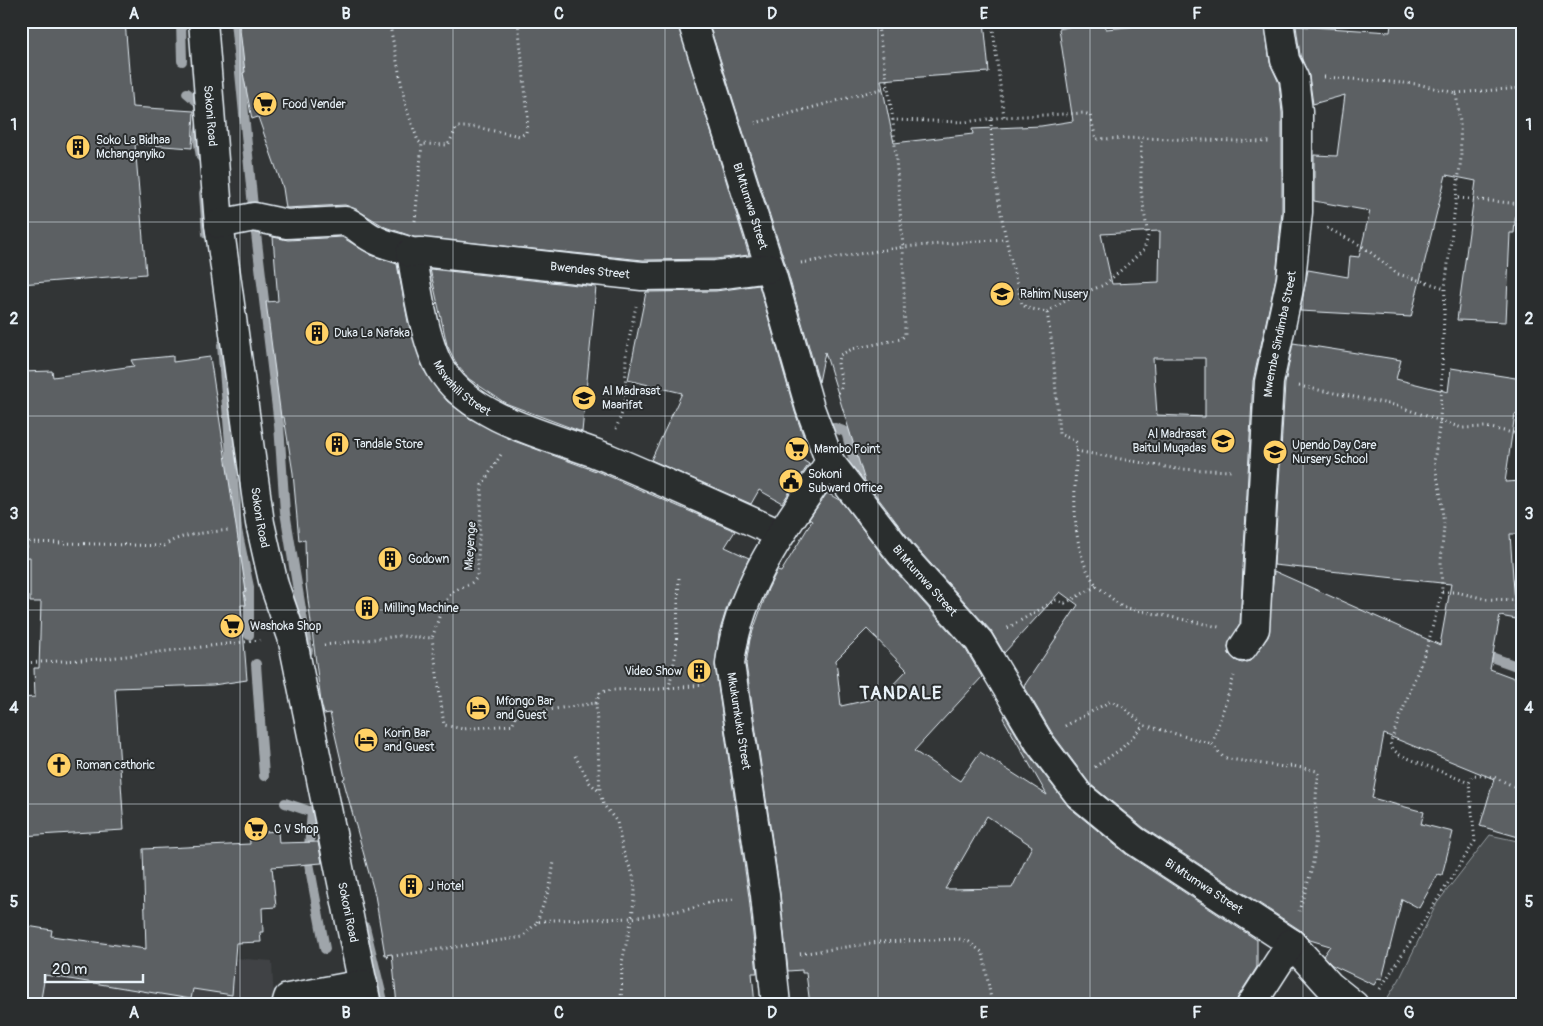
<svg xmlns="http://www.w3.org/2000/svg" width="1543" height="1026" viewBox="0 0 1543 1026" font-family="Pangolin,sans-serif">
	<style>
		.built { fill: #3f4244 }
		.green { fill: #494d4f; stroke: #989fa4 }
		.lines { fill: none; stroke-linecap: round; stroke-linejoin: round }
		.stream { stroke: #9fa5aa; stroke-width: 10 }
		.building { fill: #5c6063; stroke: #e8f1f8; fill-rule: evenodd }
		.minor-casing { stroke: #e8f1f8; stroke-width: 31 }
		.path { stroke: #e8f1f8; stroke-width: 3; stroke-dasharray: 1 4; stroke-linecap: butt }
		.minor { stroke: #2a2d2e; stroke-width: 28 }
		.grid { fill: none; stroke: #e8f1f8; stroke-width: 1; stroke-opacity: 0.55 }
		.labels { text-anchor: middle; stroke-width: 4; stroke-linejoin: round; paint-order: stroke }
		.poi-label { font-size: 12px; fill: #e8f1f8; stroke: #2a2d2e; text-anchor: start }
		.street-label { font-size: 12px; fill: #e8f1f8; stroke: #2a2d2e }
		.district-label { font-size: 18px; font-weight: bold; letter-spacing: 1px; fill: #e8f1f8; stroke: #2a2d2e }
		.neatline { fill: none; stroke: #e8f1f8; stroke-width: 2 }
		.grid-label { font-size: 16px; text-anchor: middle; font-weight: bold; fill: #e8f1f8 }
	</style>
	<rect width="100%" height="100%" fill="#323536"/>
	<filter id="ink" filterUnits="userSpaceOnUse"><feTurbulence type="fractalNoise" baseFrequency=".02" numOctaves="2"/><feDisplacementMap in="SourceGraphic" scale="10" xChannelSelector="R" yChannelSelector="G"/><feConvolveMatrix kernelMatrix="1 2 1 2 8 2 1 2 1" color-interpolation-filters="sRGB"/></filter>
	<g filter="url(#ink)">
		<polygon class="built" points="21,931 77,940 104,941 188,954 272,961 274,1005 21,1005"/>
		<polygon class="green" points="1490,835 1522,842 1522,1005 1383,1005 1399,980 1437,903"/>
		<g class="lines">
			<g class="stream">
				<polyline points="181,21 182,61"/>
				<polyline points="235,21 254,217 279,425 285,512 308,651"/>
				<polyline points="187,93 205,108"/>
				<polyline points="201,157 198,138 201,124"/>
				<polyline points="204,193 207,234"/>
				<polyline points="222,345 237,530 249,587 249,635"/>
				<polyline points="819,430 835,428 846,432 862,490"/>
				<polyline points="1480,653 1522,668"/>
				<polyline points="256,664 264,776"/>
				<polyline points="285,803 312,812 308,858 325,949"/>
				<polyline points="365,927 384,1005"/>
				<polyline points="342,1000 343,1005"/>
			</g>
		</g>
		<g class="building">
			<polygon points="21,21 125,21 132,107 194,111 192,148 135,144 146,274 21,284"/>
			<polygon points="239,21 677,21 749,255 715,259 643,260 414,237 385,227 356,209 345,205 286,208 283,188 258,117 252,119 243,73 245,72"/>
			<path d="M708,21H984L989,72L881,80L894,143L973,134L972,129L1041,126L1073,121L1059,29L1095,21H1105L1106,29L1160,24L1159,21H1264L1270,63L1279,83L1282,113V211L1276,277L1253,381L1240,624L1228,646L1229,654L1235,660L1242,663L1250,661L1268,637L1274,571L1440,645L1451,584L1274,565L1285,384L1293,343L1401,360L1396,379L1448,392L1451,368L1522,379V415L1515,414L1505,482L1522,481V534H1510L1516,619L1500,616L1490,669L1522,681V838L1480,826L1494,779L1384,734L1372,798L1424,812L1421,824L1453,832L1442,875L1438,874L1419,908L1402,899L1382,979L1378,978L1374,985L1332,965L1323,956L1330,946L1310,940L1300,930L1144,828L1090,784L1052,733L1024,686L1078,605L1060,592L1004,653L991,631L913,544L865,481L825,352L819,382L785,263ZM1160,231L1159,282L1112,284L1101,234ZM1153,358H1205V417L1157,415Z"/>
			<polygon points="1423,21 1522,21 1522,202 1517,201 1514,233 1510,233 1506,322 1457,320 1476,181 1446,175 1411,317 1300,311 1308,270 1348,277 1350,256 1359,257 1370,211 1314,201 1314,155 1337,156 1345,95 1313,104 1309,76 1300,55 1296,26 1390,32 1391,24 1424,25"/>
			<polygon points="273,237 288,240 342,237 371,255 397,264 408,322 423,369 447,401 469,418 514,441 604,474 735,531 725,547 749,558 728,604 719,633 715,666 749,897 757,973 752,973 755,1005 397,1005 392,954 385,955 375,895 343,779 345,778 330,713 324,714 321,702 306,584 305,540 299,541 293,473 284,417 281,417 266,302 278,301"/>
			<polygon points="430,269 596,287 582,432 505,403 469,379 457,365 447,345"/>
			<polygon points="759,285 795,412 805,441 801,459 809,464 782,503 759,490 751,504 651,460 682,393 628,380 646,292 716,291"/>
			<polygon points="173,356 173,362 210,357 246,591 244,592 246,605 241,605 247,680 213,685 115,688 124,830 21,836 21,698 35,697 34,668 39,668 41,602 30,602 30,557 21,558 21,372 52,371 53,377 134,366 131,360"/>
			<path d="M827,493L841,501L889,564L966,650L982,677L914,751L960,781L980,752L1047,795L1003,718L1005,715L1026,751L1069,807L1126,854L1257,940V967L1238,997L1235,1005H810L806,973H802V970L788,971L780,893L746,664L750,639L768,589L777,571L781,572L812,521L809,519ZM867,629L907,670L881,697L841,706L836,660ZM987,816L1032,846L1012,888L945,889Z"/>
			<polygon points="278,831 279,843 318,842 322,863 272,867 276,907 262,908 263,932 260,932 261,942 236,943 232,995 193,989 191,999 45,975 40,1005 21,1005 21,925 52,930 51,936 146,949 143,849 250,844 249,833"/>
		</g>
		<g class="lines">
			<defs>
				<g id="minor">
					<path id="s1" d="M203,21L219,224L260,523L274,585L292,637L367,1005"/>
					<path id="s2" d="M692,21L770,268L810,408L830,462L901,554L979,641L1039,742L1079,795L1135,841L1291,943L1329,985L1354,1005"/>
					<path id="s3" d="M219,224L254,217L287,224L345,221C355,224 363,234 374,239C384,245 397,247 408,251L412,258C417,288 426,350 444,374C478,423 557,437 610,459C667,483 724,509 780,534"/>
					<path id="s4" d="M410,253L420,252L642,276L716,275L770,268"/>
					<path id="s5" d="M1243,647L1255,629L1269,382L1291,279L1298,212V112L1294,78L1285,60L1279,21"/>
					<polyline points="286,1005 288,998 363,984"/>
					<path d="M776,1005L765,895L730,664C738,587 787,524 830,462"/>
					<polyline points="1251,1005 1291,943"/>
				</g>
			</defs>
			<use href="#minor" class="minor-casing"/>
			<g class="path">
				<polyline points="389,21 406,107 418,141 422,144"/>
				<polyline points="877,21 888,87"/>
				<polyline points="992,21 1004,117"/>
				<polyline points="1324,77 1417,84 1456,93 1460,122 1461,158 1445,288"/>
				<polyline points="1456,93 1522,88"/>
				<path d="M991,120C992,182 1006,244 1022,304L1027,308L1047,312L1053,351L1059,434L1074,440L1077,443C1075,488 1068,550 1097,586L1065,603L1056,600L1006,629"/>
				<polyline points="755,123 888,87 893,120 965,122 1004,117 1084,113 1090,115 1096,139 1141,138 1269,142"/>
				<polyline points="1458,198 1522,204"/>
				<polyline points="415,221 422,144 448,145 457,127 474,127 520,136 526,133 528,117 518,21"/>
				<polyline points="1327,228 1362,246 1398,274 1445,288 1440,421 1434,462 1440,490 1444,526 1441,561 1442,592 1427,647 1390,743 1392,749 1400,755 1469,783"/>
				<polyline points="801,263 903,247 893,120"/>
				<polyline points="1047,312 1067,299 1104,285 1144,250 1148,236 1141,191 1141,138"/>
				<polyline points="1299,386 1394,405 1462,428 1486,427 1522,435"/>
				<path d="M838,393C848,382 833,366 840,355L852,349L901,339L905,335L903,247L1005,239"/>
				<polyline points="616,429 625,405 626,354 636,306"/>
				<polyline points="1076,451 1177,469 1233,471"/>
				<path d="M21,571L25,549L30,542L164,546C177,534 212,532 230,530"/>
				<polyline points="1097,586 1122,607 1219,627"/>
				<polyline points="1442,592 1456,592 1486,599 1522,600"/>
				<path d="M324,645L399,636L432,638C438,624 440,605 451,594C459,586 471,587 477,577L482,485L502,453"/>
				<polyline points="21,663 101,659 260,640"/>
				<polyline points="669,688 704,685"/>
				<path d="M596,703L600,693C609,687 653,691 669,688L676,652L679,577"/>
				<polyline points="1065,726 1111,701 1123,707 1144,725 1212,744 1234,676"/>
				<path d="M1212,744L1223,757L1229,759L1284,767L1292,766L1317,771L1319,774C1313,801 1318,827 1314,855C1312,874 1304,893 1299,911"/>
				<polyline points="575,756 590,783 600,792"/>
				<polyline points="1095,767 1121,749 1144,725"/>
				<polyline points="537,922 550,886 554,862"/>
				<polyline points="800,954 879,942 959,939 969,942 983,953 992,1005"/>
				<polyline points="387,957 523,937 537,922 550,920 632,918 635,890 633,875 623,851 617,822 603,804 600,792 596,703 548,710 520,712 517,713 512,725 463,729 444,725 432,638"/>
				<polyline points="1380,989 1475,841 1469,783 1473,775 1494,777 1522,790"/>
				<polyline points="621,1005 622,962 632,918 690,909 707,903 734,899"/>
			</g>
			<use href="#minor" class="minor"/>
		</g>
	</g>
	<path class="grid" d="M240,21V1005M453,21V1005M665,21V1005M878,21V1005M1090,21V1005M1303,21V1005M21,222H1522M21,416H1522M21,610H1522M21,804H1522"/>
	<defs>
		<symbol id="supermarket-disc" viewBox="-11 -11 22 22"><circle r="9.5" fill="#ffd166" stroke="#2a2d2e"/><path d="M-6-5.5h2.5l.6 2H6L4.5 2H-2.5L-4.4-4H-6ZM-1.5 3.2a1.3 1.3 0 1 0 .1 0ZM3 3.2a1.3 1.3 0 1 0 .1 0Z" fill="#111"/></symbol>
		<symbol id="building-disc" viewBox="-11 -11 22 22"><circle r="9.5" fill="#ffd166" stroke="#2a2d2e"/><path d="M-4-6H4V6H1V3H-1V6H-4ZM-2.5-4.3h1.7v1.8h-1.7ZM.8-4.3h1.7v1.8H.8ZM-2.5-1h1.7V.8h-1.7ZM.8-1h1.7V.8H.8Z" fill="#111"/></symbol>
		<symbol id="school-disc" viewBox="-11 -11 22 22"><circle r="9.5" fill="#ffd166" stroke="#2a2d2e"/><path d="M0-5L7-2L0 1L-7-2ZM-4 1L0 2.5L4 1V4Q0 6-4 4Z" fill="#111"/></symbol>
		<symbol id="civic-disc" viewBox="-11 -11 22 22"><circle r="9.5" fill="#ffd166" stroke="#2a2d2e"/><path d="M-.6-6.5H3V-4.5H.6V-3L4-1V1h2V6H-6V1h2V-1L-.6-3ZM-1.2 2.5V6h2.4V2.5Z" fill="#111"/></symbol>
		<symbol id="hotel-disc" viewBox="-11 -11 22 22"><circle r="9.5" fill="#ffd166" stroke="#2a2d2e"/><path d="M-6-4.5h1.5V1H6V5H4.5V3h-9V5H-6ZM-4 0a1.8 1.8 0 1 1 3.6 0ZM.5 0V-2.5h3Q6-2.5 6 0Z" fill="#111"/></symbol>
		<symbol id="church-disc" viewBox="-11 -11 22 22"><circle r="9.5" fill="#ffd166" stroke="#2a2d2e"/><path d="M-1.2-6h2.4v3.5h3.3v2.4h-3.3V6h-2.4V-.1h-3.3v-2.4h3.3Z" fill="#111"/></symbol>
	</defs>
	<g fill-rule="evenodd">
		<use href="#supermarket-disc" x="251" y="90" width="28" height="28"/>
		<use href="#building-disc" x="64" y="133" width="28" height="28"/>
		<use href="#school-disc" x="988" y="280" width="28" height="28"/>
		<use href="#building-disc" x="303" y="319" width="28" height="28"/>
		<use href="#school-disc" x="570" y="384" width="28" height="28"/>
		<use href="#school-disc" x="1209" y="427" width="28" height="28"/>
		<use href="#building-disc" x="323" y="430" width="28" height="28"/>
		<use href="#supermarket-disc" x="783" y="435" width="28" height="28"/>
		<use href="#school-disc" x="1261" y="438" width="28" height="28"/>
		<use href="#civic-disc" x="777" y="467" width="28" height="28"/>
		<use href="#building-disc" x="376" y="545" width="28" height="28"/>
		<use href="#building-disc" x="353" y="594" width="28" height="28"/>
		<use href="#supermarket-disc" x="218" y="612" width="28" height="28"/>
		<use href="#building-disc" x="685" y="657" width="28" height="28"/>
		<use href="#hotel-disc" x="464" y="694" width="28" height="28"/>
		<use href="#hotel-disc" x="352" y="726" width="28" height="28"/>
		<use href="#church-disc" x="45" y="751" width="28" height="28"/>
		<use href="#supermarket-disc" x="242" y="815" width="28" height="28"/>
		<use href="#building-disc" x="397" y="872" width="28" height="28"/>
	</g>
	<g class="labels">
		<g class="poi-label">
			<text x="282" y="108">Food Vender</text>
			<text x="96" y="144">Soko La Bidhaa<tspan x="96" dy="14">Mchanganyiko</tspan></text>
			<text x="1020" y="298">Rahim Nusery</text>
			<text x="334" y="337">Duka La Nafaka</text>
			<text x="602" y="395">Al Madrasat<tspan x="602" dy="14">Maarifat</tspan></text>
			<text x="1206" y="438" text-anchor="end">Al Madrasat<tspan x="1206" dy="14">Baitul Muqadas</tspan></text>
			<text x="354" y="448">Tandale Store</text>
			<text x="1292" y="449">Upendo Day Care<tspan x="1292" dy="14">Nursery School</tspan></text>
			<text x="814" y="453">Mambo Point</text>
			<text x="808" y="478">Sokoni<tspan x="808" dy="14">Subward Office</tspan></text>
			<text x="408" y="563">Godown</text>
			<text x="384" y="612">Milling Machine</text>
			<text x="250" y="630">Washoka Shop</text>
			<text x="682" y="675" text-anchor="end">Video Show</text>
			<text x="496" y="705">Mfongo Bar<tspan x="496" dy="14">and Guest</tspan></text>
			<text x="384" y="737">Korin Bar<tspan x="384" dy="14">and Guest</tspan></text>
			<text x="76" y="769">Roman cathoric</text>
			<text x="274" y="833">C V Shop</text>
			<text x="428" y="890">J Hotel</text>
		</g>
		<g class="street-label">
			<text dy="4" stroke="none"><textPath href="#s1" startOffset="95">Sokoni Road</textPath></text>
			<text dy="4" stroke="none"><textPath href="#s2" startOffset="194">Bi Mtumwa Street</textPath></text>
			<text dy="4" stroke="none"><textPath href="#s4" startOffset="181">Bwendes Street</textPath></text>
			<text dy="4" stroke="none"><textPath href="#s5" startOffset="318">Mwembe Sindimba Street</textPath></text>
			<text dy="4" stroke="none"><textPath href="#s3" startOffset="350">Mswahili Street</textPath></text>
			<text dy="4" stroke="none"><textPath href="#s1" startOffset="500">Sokoni Road</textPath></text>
			<text transform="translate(470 546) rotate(-86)" y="4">Mkeyenge</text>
			<text dy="4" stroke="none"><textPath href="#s2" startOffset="614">Bi Mtumwa Street</textPath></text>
			<text transform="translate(739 721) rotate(81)" y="4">Mkukumkuku Street</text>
			<text dy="4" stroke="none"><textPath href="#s2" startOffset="1034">Bi Mtumwa Street</textPath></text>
			<text dy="4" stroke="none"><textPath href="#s1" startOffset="905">Sokoni Road</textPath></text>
		</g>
		<g class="district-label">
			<text x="901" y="699">TANDALE</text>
		</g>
	</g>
	<rect width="1543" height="1026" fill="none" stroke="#2a2d2e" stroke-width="55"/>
	<path d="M45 974v8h98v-8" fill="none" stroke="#e8f1f8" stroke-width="2.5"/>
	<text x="52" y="974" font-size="15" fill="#e8f1f8" stroke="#2a2d2e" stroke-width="4" paint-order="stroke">20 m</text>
	<rect x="28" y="28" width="1488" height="970" class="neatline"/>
	<g class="grid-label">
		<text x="134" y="19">A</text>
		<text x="346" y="19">B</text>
		<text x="559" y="19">C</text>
		<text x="772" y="19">D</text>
		<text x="984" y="19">E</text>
		<text x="1197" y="19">F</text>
		<text x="1409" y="19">G</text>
		<text x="14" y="130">1</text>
		<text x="1529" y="130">1</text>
		<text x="14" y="324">2</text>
		<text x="1529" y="324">2</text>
		<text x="14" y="519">3</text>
		<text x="1529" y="519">3</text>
		<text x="14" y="713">4</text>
		<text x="1529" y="713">4</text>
		<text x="14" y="907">5</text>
		<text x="1529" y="907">5</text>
		<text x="134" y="1018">A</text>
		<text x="346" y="1018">B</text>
		<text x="559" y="1018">C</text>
		<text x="772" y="1018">D</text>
		<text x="984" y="1018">E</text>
		<text x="1197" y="1018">F</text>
		<text x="1409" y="1018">G</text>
	</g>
</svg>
